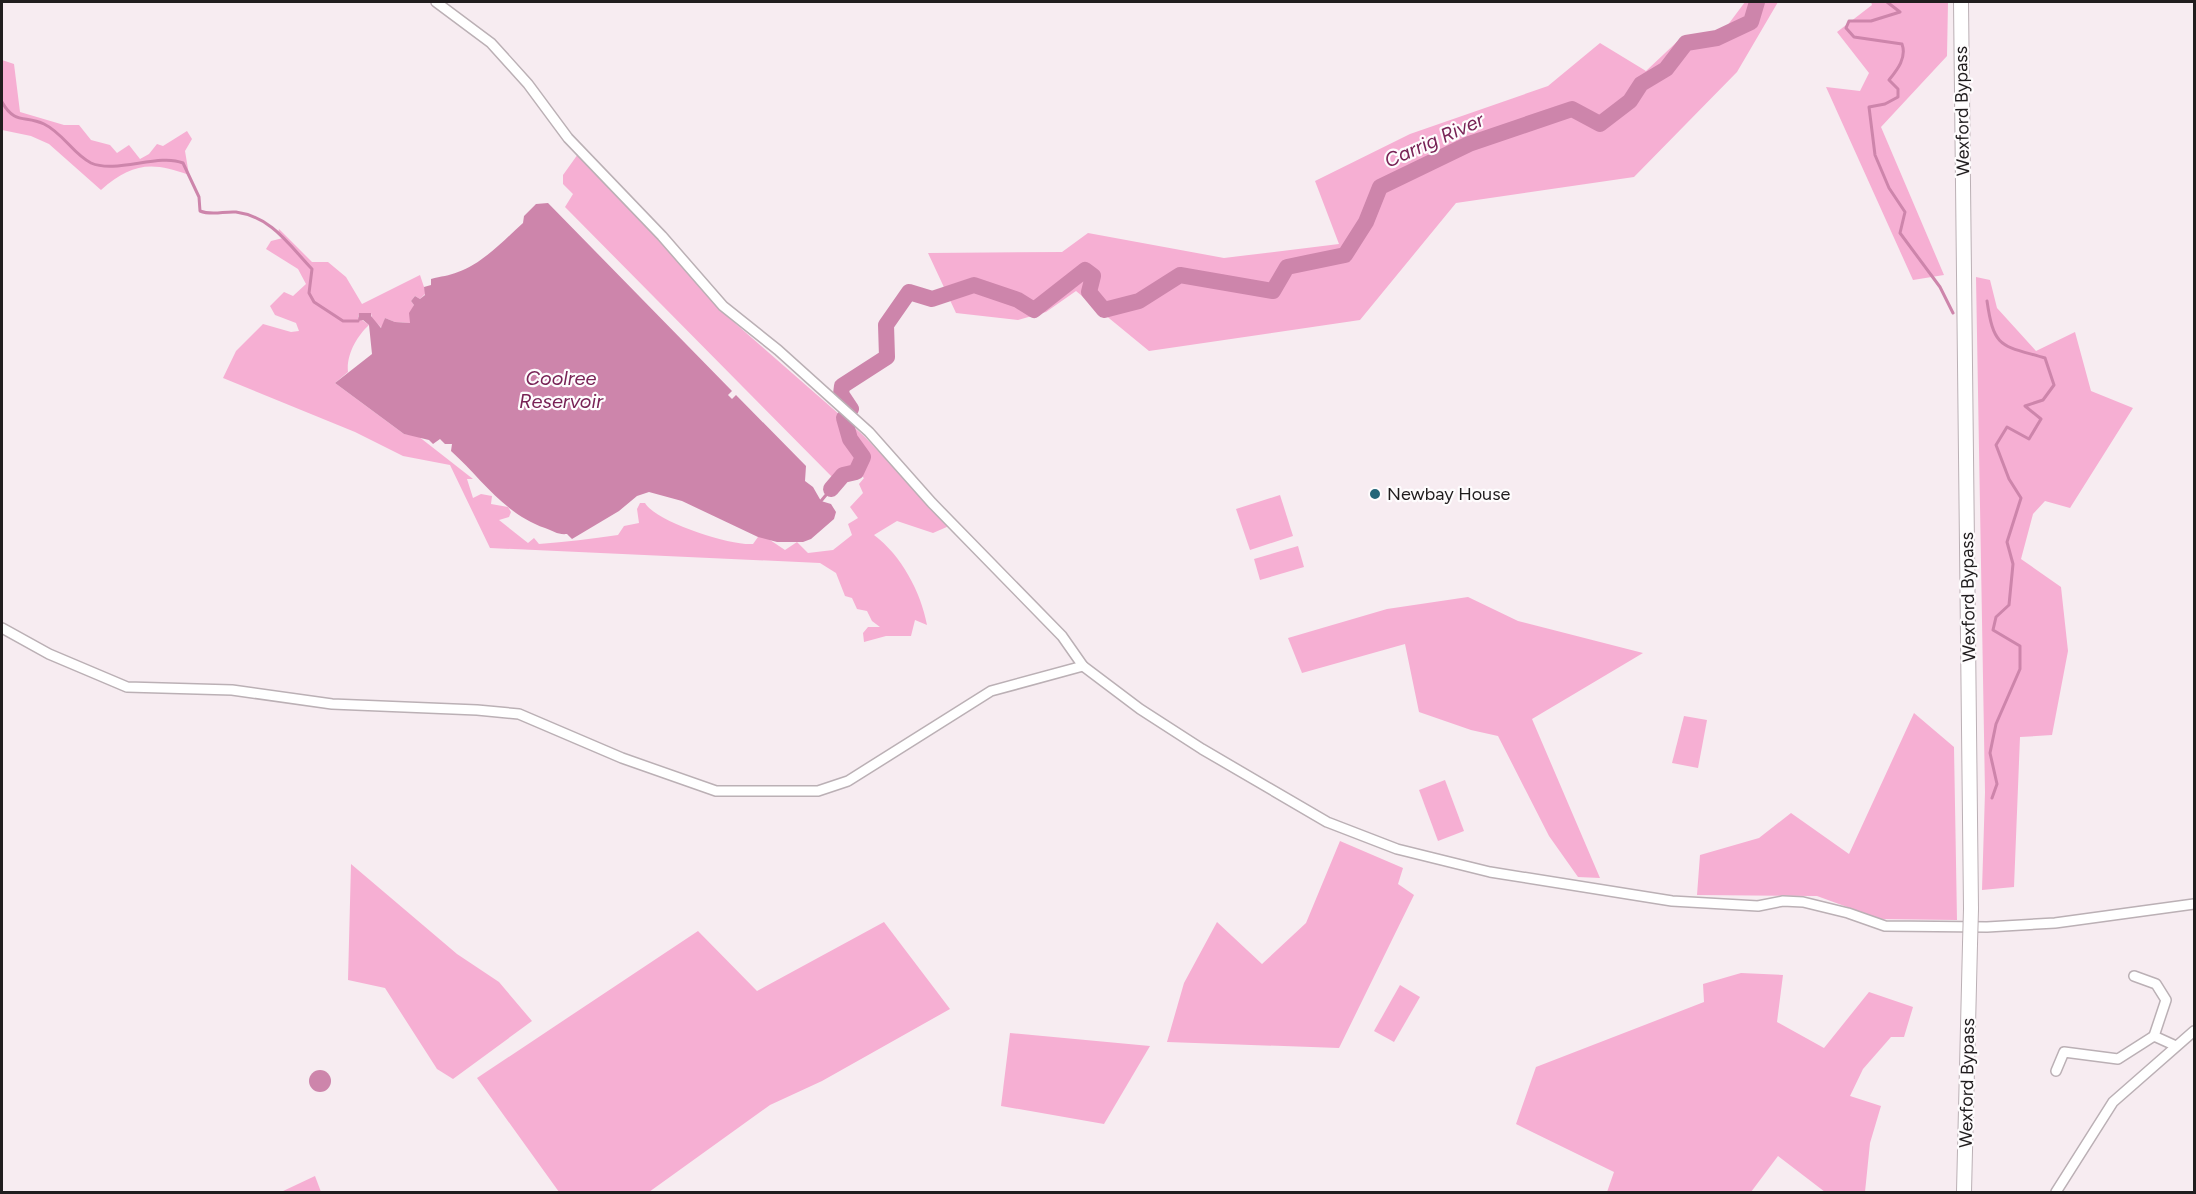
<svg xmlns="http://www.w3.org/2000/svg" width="2196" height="1194" viewBox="0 0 2196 1194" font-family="Figtree,sans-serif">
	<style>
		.green { fill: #f6afd3 }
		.water { fill: #cd85ab }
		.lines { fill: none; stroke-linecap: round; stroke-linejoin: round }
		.stream { stroke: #cd85ab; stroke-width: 3 }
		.river { stroke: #cd85ab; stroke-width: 16 }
		.minor-casing { stroke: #bbb0b5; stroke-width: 12 }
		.highway-casing { stroke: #bbb0b5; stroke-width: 16 }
		.minor { stroke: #fff; stroke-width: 9 }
		.highway { stroke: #fff; stroke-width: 14 }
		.highway-bridge-casing { stroke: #bbb0b5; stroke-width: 16; stroke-linecap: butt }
		.highway-bridge { stroke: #fff; stroke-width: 14 }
		.poi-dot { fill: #236578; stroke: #fefcfd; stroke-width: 2 }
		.labels { text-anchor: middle; stroke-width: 4.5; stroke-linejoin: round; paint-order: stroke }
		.street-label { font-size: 18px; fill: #201d1e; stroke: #fefcfd }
		.poi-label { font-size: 18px; fill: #201d1e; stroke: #fefcfd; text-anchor: start }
		.water-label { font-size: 20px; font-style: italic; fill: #782356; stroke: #fefcfd }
	</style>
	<rect width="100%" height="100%" fill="#f7ecf1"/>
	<g class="green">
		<polygon points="1745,2 1778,2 1737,72 1634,177 1456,203 1360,320 1149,351 1076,291 1046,312 1018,320 956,313 928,253 1062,252 1088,233 1224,258 1339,244 1315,181 1410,134 1548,86 1600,43 1646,71 1681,38 1724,30"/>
		<polygon points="1871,2 1948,2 1947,56 1881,127 1944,275 1913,280 1826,87 1860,91 1869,73 1837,32 1872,5"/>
		<path d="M2,60L14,64L20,112L64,125H79L91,140L110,145L117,153L129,145L140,159L149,154L157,144L163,146L187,131L192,139L185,151L189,175C152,161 131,163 101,190L49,144L31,136L2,130Z"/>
		<path d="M578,154L659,239L720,310L864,436L949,526L933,533L897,521L874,535C901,555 921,592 927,625L915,620L911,636H886L864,642L863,633L868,627H880L872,621L867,611L857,609L852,598L845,596L836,573L820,563L490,548L450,465L403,456L355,432L223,378L236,351L263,324L291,332L299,331L296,323L275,315L270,306L284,292L293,296L306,284L298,269L266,249L271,241L283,238L278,233L279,229L312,262H328L346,277L362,304L420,275L426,293L420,299L415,296L411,301L414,305L410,323L395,322L385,318L382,328L372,319L371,313L359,314L358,317L369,325C357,336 346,355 348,372L335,383L404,434L418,436L473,479H467L473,498L481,494L492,496L491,504L508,507L511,512L509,517L499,520L528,543L534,538L539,544C566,542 591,539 618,535L624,526L639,523L637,509L640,503H645C656,522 731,546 753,544L758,537L764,536L785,550L797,542L808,553L833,550L852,535L848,524L858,518L850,507L863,493L859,484L864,478L856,472L843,475L837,482L565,207L573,194L563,184V175Z"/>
		<polygon points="1976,277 1990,280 1997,308 2036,351 2075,332 2091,391 2133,408 2070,508 2045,501 2033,514 2021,559 2061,587 2068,651 2052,735 2020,737 2014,887 1982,890 1985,792"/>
		<polygon points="1280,495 1293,536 1250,550 1236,509"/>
		<polygon points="1298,546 1304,567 1260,580 1254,559"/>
		<polygon points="1468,597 1518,621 1643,653 1532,719 1600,878 1578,877 1549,836 1498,736 1471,730 1419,712 1405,644 1302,673 1288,638 1387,609"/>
		<polygon points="1914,713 1954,747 1957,920 1880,919 1817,896 1697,895 1700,855 1759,838 1791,813 1849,854"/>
		<polygon points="1684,716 1707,720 1698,768 1672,763"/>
		<polygon points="1445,780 1464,831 1438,841 1419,790"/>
		<polygon points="1340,841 1403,868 1398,884 1414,895 1339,1048 1167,1042 1184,983 1217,922 1262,964 1306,923"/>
		<polygon points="351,864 457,954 499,982 532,1021 453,1079 437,1069 385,988 348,980"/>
		<polygon points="884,922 950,1009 822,1081 770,1105 649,1192 559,1192 477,1078 698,931 757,991"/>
		<polygon points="1741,973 1783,975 1777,1022 1824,1048 1869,992 1913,1007 1904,1037 1891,1037 1863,1069 1850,1096 1881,1106 1870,1143 1865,1192 1825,1192 1778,1156 1751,1192 1607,1192 1614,1172 1516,1124 1536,1067 1704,1002 1703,984"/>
		<polygon points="1400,985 1420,997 1394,1042 1374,1031"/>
		<polygon points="1010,1033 1150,1046 1104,1124 1001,1106"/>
		<polygon points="315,1176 321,1192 281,1192"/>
	</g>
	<g class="water">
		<path d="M548,203L732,391L728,395L732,399L736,395L806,466L805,481L813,487L821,501L831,504L836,512L834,519L811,539L803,542H777L758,537L682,501L649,492L637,496L619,511L572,539L567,534C558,535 553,531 545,528C504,514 482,479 451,451L452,444H445L440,439L433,444L429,440L404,434L335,383L372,354L369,325L363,320L358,321L359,313H371V316L381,328L385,318L395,322L410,323L409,313L414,305L411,301L415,296L420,299L425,295L424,287L431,285V279C441,276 449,276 458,272C482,264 504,240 523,223L524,216L536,204Z"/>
		<circle cx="320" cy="1081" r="11"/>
	</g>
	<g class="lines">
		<g class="stream">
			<path d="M1887,2L1900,12L1871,21H1849L1846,28L1854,37L1902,44C1907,58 1897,70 1889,80L1898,89V97L1885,104L1869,107L1875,155L1889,188L1905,212L1900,233L1940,287L1953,313"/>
			<path d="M2,102C15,125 25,115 44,124C63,133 73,154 91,163C116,174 159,153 183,163L199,197L200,211C212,216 224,211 236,212C272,217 289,245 312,269L309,293L314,302L343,321H358"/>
			<path d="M1987,301C1994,349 2001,345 2045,358L2054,385L2043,400L2025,406L2041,419L2029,439L2007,427L1996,445L2009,479L2021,498L2007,542L2013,564L2009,605L1996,617L1993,630L2020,646V669L1996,724L1990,753L1997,784L1992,798"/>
			<polyline points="821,501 831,489"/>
		</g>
		<g class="river">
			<polyline points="851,409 841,394 842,386 887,357 886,325 909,292 932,299 974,285 1018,300 1034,310 1085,270 1093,276 1089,292 1104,310 1139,301 1180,275 1273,291 1287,267 1345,255 1366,222 1380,187 1469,144 1572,109 1600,124 1630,101 1641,84 1666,69 1686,43 1717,38 1751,22 1757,2"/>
			<polyline points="831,489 843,475 856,472 863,457 850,439 844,418"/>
		</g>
		<defs>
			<g id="minor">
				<polyline points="436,2 491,43 528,84 568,138 662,236 723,306 778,350 869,432 932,503 1062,636 1083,666 1140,709 1202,749 1327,822 1397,849 1490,872 1672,901 1758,906 1783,901 1803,902 1848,913 1885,926 1987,927 2055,923 2194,904"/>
				<polyline points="2,628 49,654 127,687 232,690 332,704 477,710 519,714 622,758 716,791 818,791 848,781 991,691 1083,666"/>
				<polyline points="2134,976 2156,984 2166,1000 2154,1036"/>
				<polyline points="2056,1071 2064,1052 2118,1059 2154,1036 2176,1046"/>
				<polyline points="2056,1192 2113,1102 2194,1031"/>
			</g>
			<g id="highway">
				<polyline points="1961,2 1971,909"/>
				<polyline points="1964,1192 1970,944"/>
			</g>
		</defs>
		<use href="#minor" class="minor-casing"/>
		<use href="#highway" class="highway-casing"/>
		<use href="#minor" class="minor"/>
		<use href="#highway" class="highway"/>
		<defs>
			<polyline id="highway-bridge" points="1970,944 1971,909"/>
		</defs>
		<use href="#highway-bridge" class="highway-bridge-casing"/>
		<use href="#highway-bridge" class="highway-bridge"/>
	</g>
	<circle class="poi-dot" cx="1375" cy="494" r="6"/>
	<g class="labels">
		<g class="street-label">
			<text transform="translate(1962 111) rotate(-91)" y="6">Wexford Bypass</text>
			<text transform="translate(1968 597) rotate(-91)" y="6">Wexford Bypass</text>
			<text transform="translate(1967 1083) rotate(-89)" y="6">Wexford Bypass</text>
		</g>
		<g class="poi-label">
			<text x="1387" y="500">Newbay House</text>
		</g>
		<g class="water-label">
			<text transform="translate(1434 140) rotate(-24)" y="7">Carrig River</text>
			<text x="561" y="385">Coolree<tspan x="561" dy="23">Reservoir</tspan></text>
		</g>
	</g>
	<rect width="2196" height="1194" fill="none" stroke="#201d1e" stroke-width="6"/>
</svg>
